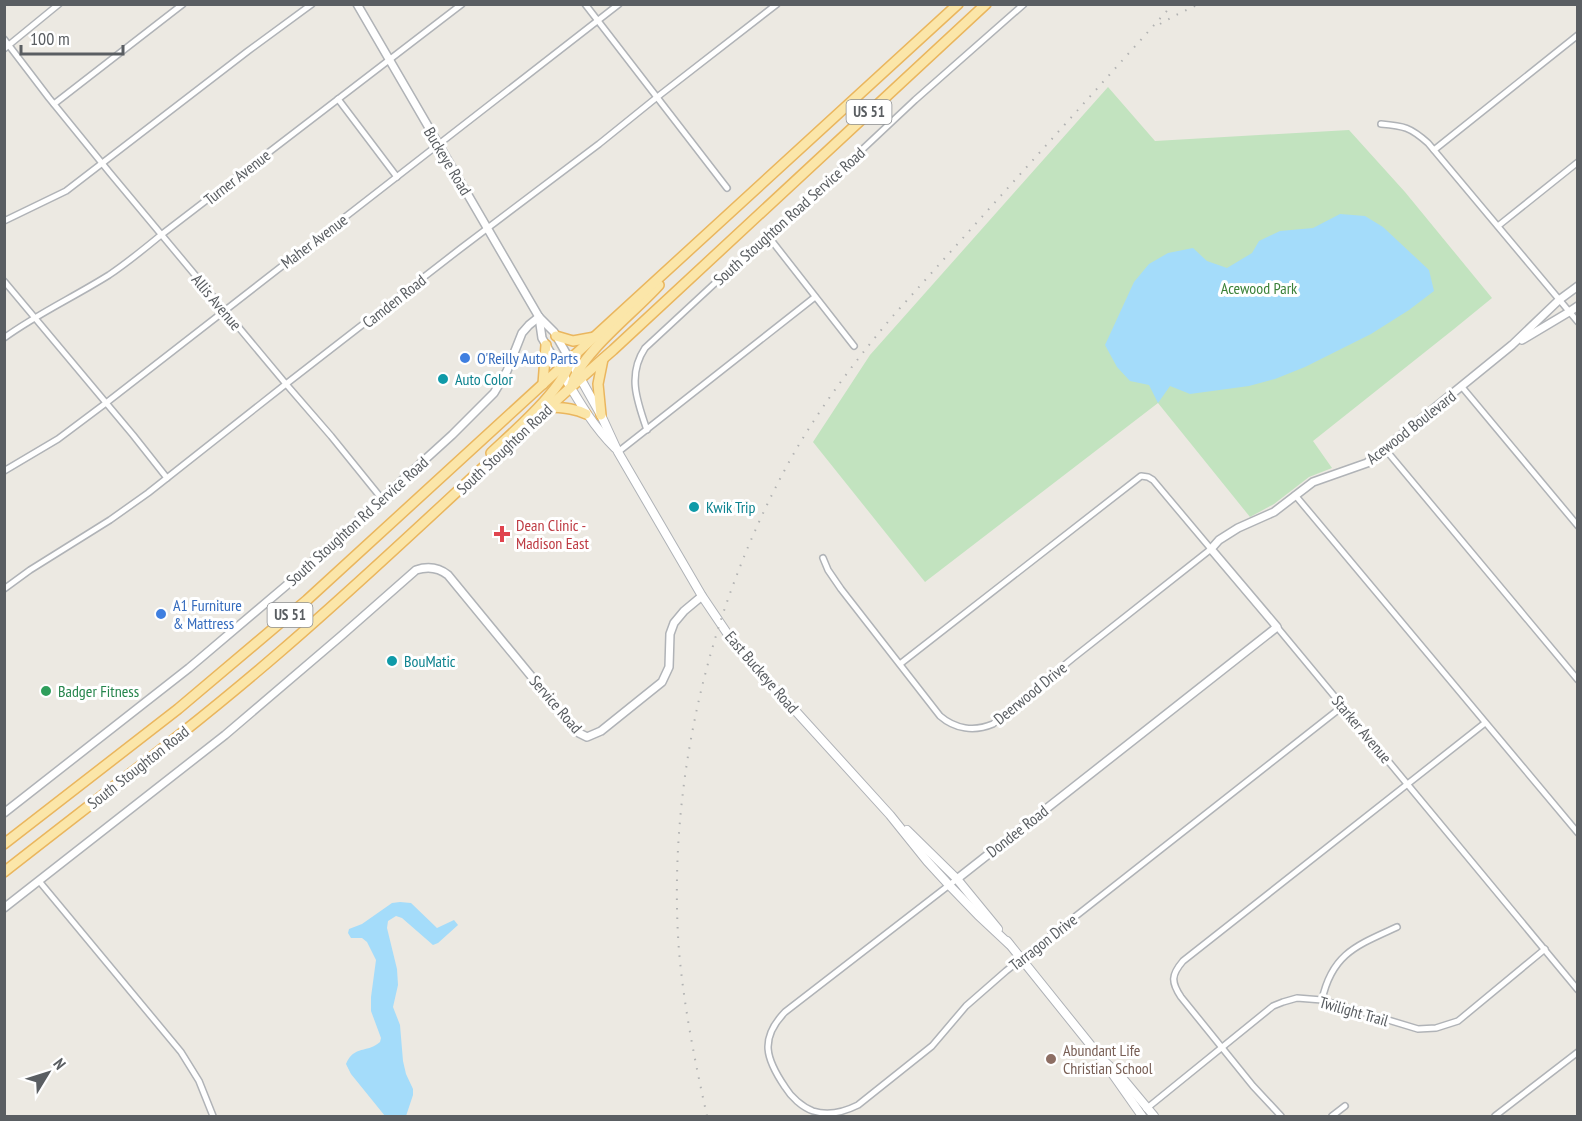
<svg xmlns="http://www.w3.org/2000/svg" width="1582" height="1121" viewBox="0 0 1582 1121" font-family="'PT Sans Narrow',sans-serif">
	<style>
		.green { fill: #c2e3bf }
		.water { fill: #a4dcfa }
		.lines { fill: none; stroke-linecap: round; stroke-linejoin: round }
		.minor-casing { stroke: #b0b3b7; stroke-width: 8 }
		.tertiary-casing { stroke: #b0b3b7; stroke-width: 10 }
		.secondary-casing { stroke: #afb2b7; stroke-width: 10 }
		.primary-casing { stroke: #eab65e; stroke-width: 12 }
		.minor { stroke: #fff; stroke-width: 5 }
		.tertiary { stroke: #fff; stroke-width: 7 }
		.secondary { stroke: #fff; stroke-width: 8 }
		.primary { stroke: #fbe6a9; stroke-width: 9 }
		.rail { stroke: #b1b2b2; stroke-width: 2; stroke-dasharray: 1.5 8; stroke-linecap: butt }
		.shop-dot { fill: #3f7fe0; stroke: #fff; stroke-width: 2 }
		.culture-dot { fill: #0f9aa8; stroke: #fff; stroke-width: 2 }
		.health-dot { fill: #e0444e; stroke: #fff; stroke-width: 2 }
		.leisure-dot { fill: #2e9e5b; stroke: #fff; stroke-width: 2 }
		.education-dot { fill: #8d6e63; stroke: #fff; stroke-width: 2 }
		.labels { text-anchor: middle; stroke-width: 6; stroke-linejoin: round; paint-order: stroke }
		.shield { fill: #fff; stroke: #8c8e91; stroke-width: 1.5 }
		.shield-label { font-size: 15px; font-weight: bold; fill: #5a5e62 }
		.street-label { font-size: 16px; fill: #5a5e62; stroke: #fff }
		.park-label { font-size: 16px; fill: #3c8239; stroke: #fff }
		.shop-label { font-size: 16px; fill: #366cbe; stroke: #fff; text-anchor: start }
		.culture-label { font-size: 16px; fill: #0d838f; stroke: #fff; text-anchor: start }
		.health-label { font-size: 16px; fill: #be3a42; stroke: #fff; text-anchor: start }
		.leisure-label { font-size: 16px; fill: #27864d; stroke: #fff; text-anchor: start }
		.education-label { font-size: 16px; fill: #785e54; stroke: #fff; text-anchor: start }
	</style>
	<rect width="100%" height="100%" fill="#ece9e2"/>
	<polygon class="green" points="1108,87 1155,141 1349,130 1405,192 1492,298 1454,329 1313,441 1332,468 1309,477 1274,504 1250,517 1158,403 925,582 813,442 870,355"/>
	<g class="water">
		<polygon points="1340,214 1365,216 1383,227 1429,270 1434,291 1409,310 1371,334 1305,367 1275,379 1249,386 1190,394 1170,386 1158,403 1149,385 1130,381 1117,367 1105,345 1134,282 1149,264 1168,253 1193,248 1207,261 1227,268 1252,253 1259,241 1280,231 1313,228"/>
		<path d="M400,902L411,903L437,928L454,920L458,925L438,943L433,945L402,918L396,916L388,921L387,928L397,969L398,985L393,1007L400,1025L403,1061L406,1074L413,1089V1095L406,1116H385L351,1074L346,1064C354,1045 368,1053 380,1042L381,1038L371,1011V997L376,960L367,942L362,938H351L348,933L349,929L362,924L392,903Z"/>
	</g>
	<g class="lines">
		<defs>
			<g id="minor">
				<polyline points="585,4 727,188"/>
				<polyline points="4,39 49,98 110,173 286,384 331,436 382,499"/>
				<polyline points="4,49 59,4"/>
				<polyline points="338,99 397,177"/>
				<polyline points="54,104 183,4"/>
				<path d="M1381,124C1404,126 1410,127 1428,143L1578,322"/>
				<polyline points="1434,150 1578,35"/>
				<polyline points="4,221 66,191 248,51 312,4"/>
				<polyline points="1498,226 1578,162"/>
				<polyline points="768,236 854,346"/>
				<polyline points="4,281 133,435 167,478"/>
				<path d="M4,338C37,314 74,297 109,275C127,263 144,249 161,235L462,4"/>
				<polyline points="1462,387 1578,526"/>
				<path d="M647,430C637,401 627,375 645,348L713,285L801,207L915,100L1024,4"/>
				<polyline points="1385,449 1578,680"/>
				<polyline points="618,452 815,297"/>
				<polyline points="4,471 58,439 106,403 619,4"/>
				<polyline points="1295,495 1578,833"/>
				<path d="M823,558L828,570L841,589L940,716C955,729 974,732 993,724L1073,658L1211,549L1153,480L1148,477L1141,476L900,664"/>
				<polyline points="4,589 30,570 110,520 148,493 286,384 460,249 599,144 656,98 777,4"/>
				<polyline points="1277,627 1578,990"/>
				<path d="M957,879L785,1012C759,1039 766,1059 785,1087C791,1097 802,1107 813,1111C828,1116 844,1112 858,1105L932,1046L966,1006L1006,971L1343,706"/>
				<polyline points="39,881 181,1052 199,1081 213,1116"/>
				<path d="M1322,1000C1332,953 1358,945 1397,927"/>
				<polyline points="1146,1109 1273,1006 1283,1002 1297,998 1322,1000 1418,1029 1436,1028 1458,1021 1545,949"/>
				<path d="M1281,1116L1253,1086L1181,997C1171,982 1171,975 1183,961L1485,723"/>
				<polyline points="1332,1116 1345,1106"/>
				<polyline points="1495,1116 1578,1052"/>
			</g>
			<g id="tertiary">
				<polyline points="357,4 539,317 554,332 570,360"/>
				<polyline points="539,317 542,338 560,369"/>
				<polyline points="1522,340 1569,312 1578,306"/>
				<polyline points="4,813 189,668 288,584 452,435 494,393 507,371 522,333 529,325 539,317"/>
				<polyline points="957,879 1277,627 1211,549 1219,540 1238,528 1274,512 1313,482 1367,463 1512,345 1559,300 1578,286"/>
				<path d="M4,908L225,735L341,636L416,570C428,566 438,567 448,575L573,727L579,733L587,737L601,731L662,682L669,667L670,634L674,623L684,611L702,596"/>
			</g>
			<g id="secondary">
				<polyline points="570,360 601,415 618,452 702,596 733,642 890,815 927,861 949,885 978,915 1009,944"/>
				<path d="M562,373C578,400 593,426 615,448"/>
				<polyline points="907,830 957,879 998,929"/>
				<polyline points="1007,941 1101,1058 1124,1080 1154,1116"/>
				<polyline points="1109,1069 1142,1116"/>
			</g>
			<g id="primary">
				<polyline points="556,336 573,341 595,337"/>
				<polyline points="543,384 546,345"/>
				<path d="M572,384C582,352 635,312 659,285"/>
				<path d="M549,407C563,408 574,408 586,414"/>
				<polyline points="601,415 598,384 603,359"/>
				<path d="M491,453C512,433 566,387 570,360"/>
				<polyline points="4,844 178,709 307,600 958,4"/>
				<path d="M4,872C97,799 192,728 281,651C394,554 500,448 613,350L986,4"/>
			</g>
		</defs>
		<use href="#minor" class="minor-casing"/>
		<use href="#tertiary" class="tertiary-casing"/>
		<use href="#secondary" class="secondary-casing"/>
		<use href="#primary" class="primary-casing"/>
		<use href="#minor" class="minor"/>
		<use href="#tertiary" class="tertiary"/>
		<use href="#secondary" class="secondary"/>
		<use href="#primary" class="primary"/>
		<g class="rail">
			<polyline points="1160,24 1174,16 1199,4"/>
			<path d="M707,1116C695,1062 684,1007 679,951C667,789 706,620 781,477C811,419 850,367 892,317L1173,4"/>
		</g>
	</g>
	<g class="shop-dot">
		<circle cx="465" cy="358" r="6"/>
		<circle cx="161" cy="614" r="6"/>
	</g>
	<g class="culture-dot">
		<circle cx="443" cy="379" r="6"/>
		<circle cx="694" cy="507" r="6"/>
		<circle cx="392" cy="661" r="6"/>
	</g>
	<path class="health-dot" d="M499 525h6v6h6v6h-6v6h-6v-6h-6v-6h6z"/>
	<circle class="leisure-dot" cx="46" cy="691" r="6"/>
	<circle class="education-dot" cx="1051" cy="1059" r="6"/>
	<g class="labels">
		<g class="shield">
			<rect x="846.5" y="100" width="45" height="24" rx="4.5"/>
			<rect x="267.5" y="603" width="45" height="24" rx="4.5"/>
		</g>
		<g class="shield-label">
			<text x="869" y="117">US 51</text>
			<text x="290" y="620">US 51</text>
		</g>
		<g class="street-label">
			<text transform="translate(448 161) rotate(59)" y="6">Buckeye Road</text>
			<text transform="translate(237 177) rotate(-38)" y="6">Turner Avenue</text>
			<text transform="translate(789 216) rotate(-42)" y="6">South Stoughton Road Service Road</text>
			<text transform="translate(314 241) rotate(-37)" y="6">Maher Avenue</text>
			<text transform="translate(394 301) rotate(-38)" y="6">Camden Road</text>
			<text transform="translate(217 302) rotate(50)" y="6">Allis Avenue</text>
			<text transform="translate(1411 427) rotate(-38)" y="6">Acewood Boulevard</text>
			<text transform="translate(504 449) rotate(-43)" y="6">South Stoughton Road</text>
			<text transform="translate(357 521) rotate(-42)" y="6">South Stoughton Rd Service Road</text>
			<text transform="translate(762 672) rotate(49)" y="6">East Buckeye Road</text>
			<text transform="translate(1030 693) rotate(-39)" y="6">Deerwood Drive</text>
			<text transform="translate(556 704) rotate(49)" y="6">Service Road</text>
			<text transform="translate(1362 729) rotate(50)" y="6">Starker Avenue</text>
			<text transform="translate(138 767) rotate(-38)" y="6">South Stoughton Road</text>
			<text transform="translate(1017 831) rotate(-38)" y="6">Dondee Road</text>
			<text transform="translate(1043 942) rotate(-38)" y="6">Tarragon Drive</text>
			<text transform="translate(1354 1011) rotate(16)" y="6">Twilight Trail</text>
		</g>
		<g class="park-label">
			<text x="1259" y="294">Acewood Park</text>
		</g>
		<g class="shop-label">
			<text x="477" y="364">O'Reilly Auto Parts</text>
			<text x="173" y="611">A1 Furniture<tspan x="173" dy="18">&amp; Mattress</tspan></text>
		</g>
		<g class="culture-label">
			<text x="455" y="385">Auto Color</text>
			<text x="706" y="513">Kwik Trip</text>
			<text x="404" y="667">BouMatic</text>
		</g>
		<g class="health-label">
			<text x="516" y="531">Dean Clinic -<tspan x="516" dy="18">Madison East</tspan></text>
		</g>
		<g class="leisure-label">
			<text x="58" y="697">Badger Fitness</text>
		</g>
		<g class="education-label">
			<text x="1063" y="1056">Abundant Life<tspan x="1063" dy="18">Christian School</tspan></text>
		</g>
	</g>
	<rect width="1582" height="1121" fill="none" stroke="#5a5e62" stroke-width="12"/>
	<g transform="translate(48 1073) rotate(52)" stroke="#ffffff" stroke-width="4.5" paint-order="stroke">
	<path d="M0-4.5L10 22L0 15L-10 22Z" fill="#5a5e62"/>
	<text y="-9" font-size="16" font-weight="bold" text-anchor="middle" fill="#5a5e62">N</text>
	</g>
	<path d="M21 45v9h102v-9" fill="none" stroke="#5a5e62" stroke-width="3"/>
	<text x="30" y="45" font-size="18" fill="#5a5e62" stroke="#ffffff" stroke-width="4.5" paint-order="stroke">100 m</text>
</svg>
